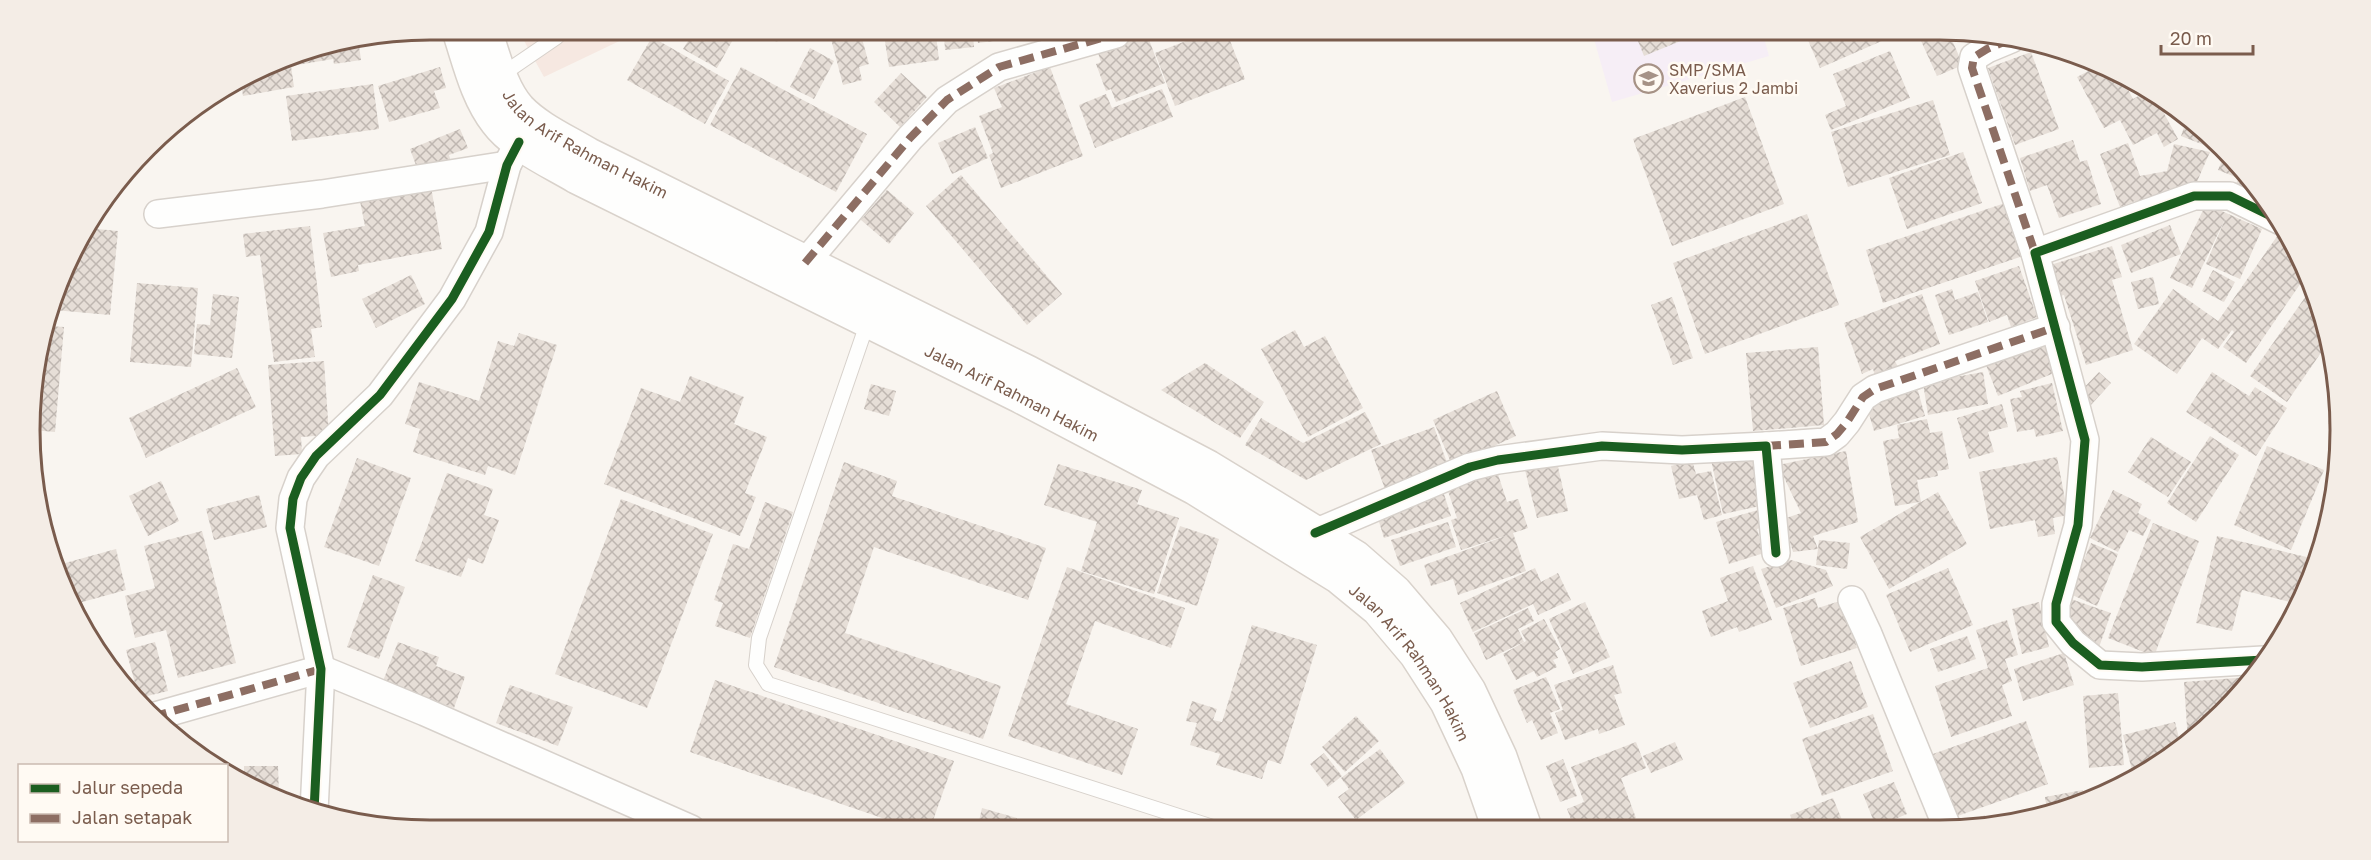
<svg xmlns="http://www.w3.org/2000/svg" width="2371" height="860" viewBox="0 0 2371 860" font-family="'Golos Text',sans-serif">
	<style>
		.commercial { fill: #f6e8e1 }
		.education { fill: #f6eef6 }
		.building { fill: url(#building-cross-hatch) }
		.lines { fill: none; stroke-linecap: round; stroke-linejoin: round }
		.service-casing { stroke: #d7d1cb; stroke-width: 16 }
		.minor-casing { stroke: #d7d1cb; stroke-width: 30 }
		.secondary-casing { stroke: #d9d2cb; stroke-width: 36 }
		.service { stroke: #fefefd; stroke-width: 14 }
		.minor { stroke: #fefefd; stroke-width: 27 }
		.secondary { stroke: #fefefd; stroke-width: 33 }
		.quiet { stroke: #8d6e63; stroke-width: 8; stroke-dasharray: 15 8; stroke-linecap: butt }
		.cycleway-casing { stroke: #fffaf3; stroke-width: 13 }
		.cycleway { stroke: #1b5e20; stroke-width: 9 }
		.labels { text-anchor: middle; stroke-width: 5; stroke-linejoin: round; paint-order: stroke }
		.poi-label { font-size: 16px; fill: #7a5c4d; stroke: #fffaf3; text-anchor: start }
		.street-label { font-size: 16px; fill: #7a5c4d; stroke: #fffaf3 }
		.rim { fill: none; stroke: #7a5c4d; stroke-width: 3 }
	</style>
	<defs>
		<pattern id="building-cross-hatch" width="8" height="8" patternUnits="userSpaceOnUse" patternTransform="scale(1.5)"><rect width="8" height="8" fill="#e6ded7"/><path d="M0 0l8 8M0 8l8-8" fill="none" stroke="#bfb7b1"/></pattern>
	</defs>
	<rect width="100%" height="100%" fill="#f9f5f0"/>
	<polygon class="commercial" points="630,36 544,77 522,37"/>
	<polygon class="education" points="1762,31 1769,56 1612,102 1592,32"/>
	<g class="building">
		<polygon points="1879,30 1907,30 1820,68 1804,31"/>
		<polygon points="1916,30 1948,31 1963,65 1937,76"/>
		<polygon points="1634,31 1705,31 1644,56"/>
		<polygon points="1227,33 1245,79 1175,106 1155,53 1204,34"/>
		<polygon points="1019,34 1019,38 978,43 977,35"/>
		<polygon points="1140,34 1147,34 1165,83 1116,102 1111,89 1106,91 1096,64 1101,62 1097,50"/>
		<polygon points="830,35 861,35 869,64 859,67 862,80 843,85"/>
		<polygon points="884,35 936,35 939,60 889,67"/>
		<polygon points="944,35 973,35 974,47 945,50"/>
		<polygon points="691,36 735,36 717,68 683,49"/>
		<polygon points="766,36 781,36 777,42"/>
		<polygon points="652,37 729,81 705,124 627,80"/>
		<polygon points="352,38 358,38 361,60 334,64 333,59 291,66 294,87 243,96 241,83 277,60"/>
		<polygon points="810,48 834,61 814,99 790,87"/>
		<polygon points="1890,51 1910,98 1831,130 1825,115 1846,106 1833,74"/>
		<polygon points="2031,52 2059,129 2015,145 1988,68"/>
		<polygon points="2100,65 2119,72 2133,99 2149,90 2153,93 2178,139 2164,147 2157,133 2133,145 2120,120 2104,128 2077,77"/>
		<polygon points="440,67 446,88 434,91 440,108 389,122 378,86"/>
		<polygon points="741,67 867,134 836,192 710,125"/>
		<polygon points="1050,67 1083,156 1001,188 989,155 993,153 979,116 1002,107 994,88"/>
		<polygon points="901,73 927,97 900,127 874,102"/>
		<polygon points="373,84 379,129 292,141 286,96"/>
		<polygon points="1162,89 1173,117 1095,148 1079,105 1106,94 1112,108"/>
		<polygon points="1745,97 1784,204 1672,246 1633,139"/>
		<polygon points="1933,100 1950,155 1848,187 1831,132"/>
		<polygon points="2188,116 2216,142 2214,149 2181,136"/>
		<polygon points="975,127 988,158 952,174 938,143"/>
		<polygon points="460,129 468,148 449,155 452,166 421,179 410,149"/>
		<polygon points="2073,140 2080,162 2087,160 2101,204 2059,218 2047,185 2030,191 2020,158"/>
		<polygon points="2128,143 2140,176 2167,171 2174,144 2210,152 2192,193 2136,212 2135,201 2120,207 2100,154"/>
		<polygon points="2226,151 2242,167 2238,178 2218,170"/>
		<polygon points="1963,152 1982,203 1907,229 1889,178"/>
		<polygon points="2243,168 2260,192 2258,198 2234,189"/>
		<polygon points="961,175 1062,294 1027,325 926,206"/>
		<polygon points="431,187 442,249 358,265 359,271 331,277 323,233 365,226 360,201"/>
		<polygon points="887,190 914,213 889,244 861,220"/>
		<polygon points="2005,203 2023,256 1883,303 1866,250"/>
		<polygon points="2206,204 2262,229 2240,279 2206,264 2226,217 2192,288 2170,278"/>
		<polygon points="1807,214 1839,305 1705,354 1673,263"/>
		<polygon points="2170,225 2181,254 2131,273 2121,245"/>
		<polygon points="310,226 322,327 311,329 315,357 274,362 260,255 246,257 243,234"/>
		<polygon points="87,228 118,231 110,315 54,310 71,253"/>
		<polygon points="2280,232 2292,241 2307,274 2246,363 2223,347 2234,332 2232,330 2218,349 2202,338 2177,374 2134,344 2173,289 2218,321"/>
		<polygon points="2112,246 2122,277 2112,280 2133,350 2086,365 2064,295 2057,297 2047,266"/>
		<polygon points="2019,266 2037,317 2011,327 2007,315 1989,322 1975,281"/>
		<polygon points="2213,270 2235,282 2224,302 2202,291"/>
		<polygon points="411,275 425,304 376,328 362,299"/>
		<polygon points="2153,277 2159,304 2138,309 2131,282"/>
		<polygon points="137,283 198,288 191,367 130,362"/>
		<polygon points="2313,286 2320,301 2329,341 2287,402 2250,376"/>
		<polygon points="1952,289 1955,300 1978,292 1988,322 1949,335 1935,295"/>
		<polygon points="213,294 239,297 232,358 194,354 197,324 210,325"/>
		<polygon points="1922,294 1940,344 1895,361 1898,367 1875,375 1873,369 1862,374 1844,323"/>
		<polygon points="1672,297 1693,358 1673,365 1651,305"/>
		<polygon points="49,326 64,327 55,432 32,430 33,378"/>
		<polygon points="1295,330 1304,347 1325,336 1363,408 1308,437 1261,349"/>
		<polygon points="519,333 557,345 515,475 488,466 485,475 413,452 420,429 405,424 419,382 479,401 498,341 514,346"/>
		<polygon points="2045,336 2059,371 1998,396 1984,360"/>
		<polygon points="1818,347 1824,425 1753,431 1746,353"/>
		<polygon points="324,361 329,435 301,437 302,454 275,456 268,365"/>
		<polygon points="1205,363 1264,402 1240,438 1161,390"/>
		<polygon points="237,368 256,407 146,458 129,418"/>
		<polygon points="1983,372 1988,404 1928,415 1923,383"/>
		<polygon points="2099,372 2111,383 2090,406 2078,394"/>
		<polygon points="2212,372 2249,396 2255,387 2287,408 2256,456 2186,412"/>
		<polygon points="690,376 744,397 734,424 767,437 745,493 756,497 740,536 604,484 641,388 680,402"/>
		<polygon points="1915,380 1925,416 1874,431 1866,404"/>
		<polygon points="2337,381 2340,456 2337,472 2327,470 2337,425 2328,424"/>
		<polygon points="2052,383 2063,431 2036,437 2034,429 2017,432 2010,399 2022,397 2020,391"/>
		<polygon points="871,384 896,391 889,416 864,409"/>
		<polygon points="1497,391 1516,436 1452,465 1433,420"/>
		<polygon points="2002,404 2008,427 1988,432 1994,452 1969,459 1957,418"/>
		<polygon points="1365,412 1381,444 1306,480 1245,445 1261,418 1303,443"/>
		<polygon points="1927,419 1930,433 1942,431 1949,469 1937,471 1938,476 1917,480 1921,502 1938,492 1967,544 1889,589 1860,537 1920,502 1895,506 1883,441 1899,438 1897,425"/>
		<polygon points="1434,427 1449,468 1386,492 1371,450"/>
		<polygon points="2210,436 2239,455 2196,522 2167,503"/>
		<polygon points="2151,437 2191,462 2168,497 2128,472"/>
		<polygon points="2267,446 2324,470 2291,550 2234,525"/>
		<polygon points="1753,451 1765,505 1723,514 1711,460"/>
		<polygon points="1846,451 1858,522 1813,536 1818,549 1793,552 1783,519 1801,513 1778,465"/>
		<polygon points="2057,457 2068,515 2053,518 2055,534 2038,537 2035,520 1990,529 1979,472"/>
		<polygon points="357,458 411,478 379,566 324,547"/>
		<polygon points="1556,458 1568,511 1537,518 1524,466"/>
		<polygon points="1692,460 1696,474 1711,471 1722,515 1704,520 1697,495 1679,499 1671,466"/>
		<polygon points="844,462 897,481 892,496 1046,548 1028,600 874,547 845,633 1001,686 983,739 774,667"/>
		<polygon points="1058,464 1142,490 1137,504 1179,518 1154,594 1081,571 1097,522 1044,505"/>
		<polygon points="1497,471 1507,502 1518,499 1528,528 1513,533 1526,571 1458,595 1453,579 1431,586 1424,565 1511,534 1461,550 1451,520 1457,518 1447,488"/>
		<polygon points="447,473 493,489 484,515 499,520 483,564 468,558 461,577 415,561"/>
		<polygon points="161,481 179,521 148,536 129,496"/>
		<polygon points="2113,490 2142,504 2138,513 2151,520 2143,536 2129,530 2118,552 2090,538"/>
		<polygon points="1443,491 1451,516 1384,538 1376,512"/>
		<polygon points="259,495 267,527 214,540 206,509"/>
		<polygon points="621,499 713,534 647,708 555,674"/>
		<polygon points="765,502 793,512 750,638 715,626 723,603 714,600 733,544 749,549"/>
		<polygon points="1765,508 1770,525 1757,529 1764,553 1729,564 1716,522"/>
		<polygon points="1448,522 1456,547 1400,566 1391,540"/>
		<polygon points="2153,523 2199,541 2154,656 2108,638"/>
		<polygon points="1180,526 1219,539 1197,606 1157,593"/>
		<polygon points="202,531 236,663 178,678 166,630 135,638 125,596 155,588 144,546"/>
		<polygon points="2217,536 2311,558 2298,604 2242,590 2232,631 2196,623"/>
		<polygon points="1819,540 1850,543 1847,569 1816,565"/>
		<polygon points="2091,543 2118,554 2097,606 2070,594"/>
		<polygon points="116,549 126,590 75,604 58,565"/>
		<polygon points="1791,560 1826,570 1833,586 1776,608 1761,569"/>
		<polygon points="1753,566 1772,620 1739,632 1737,627 1711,637 1702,611 1728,601 1720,578"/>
		<polygon points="1067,567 1185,608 1171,648 1095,621 1066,704 1138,729 1122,775 1008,736"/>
		<polygon points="1535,568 1541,582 1558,573 1571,600 1538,615 1533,604 1473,632 1460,603"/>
		<polygon points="1948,568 1973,625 1910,652 1886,595"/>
		<polygon points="373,575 405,587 379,659 347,647"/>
		<polygon points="1815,598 1818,608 1843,600 1857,648 1801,666 1783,608"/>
		<polygon points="2071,599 2111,613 2097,653 2061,625"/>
		<polygon points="1585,602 1610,657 1573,674 1549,619"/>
		<polygon points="2039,602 2049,647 2022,654 2012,609"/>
		<polygon points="1528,608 1534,621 1518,629 1524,642 1486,660 1474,633"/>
		<polygon points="1544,619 1560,649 1555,652 1558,658 1553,660 1557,667 1537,677 1534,671 1516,680 1503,654 1526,641 1521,631"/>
		<polygon points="2007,620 2018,655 2005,659 2012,681 2002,685 2012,716 1951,737 1935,686 1988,668 1976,630"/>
		<polygon points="1252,625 1317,645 1281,764 1268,760 1262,779 1216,765 1220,754 1190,745 1197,723 1186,721 1192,701 1217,709 1213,720 1222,722"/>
		<polygon points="1967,636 1976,659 1938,672 1930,649"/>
		<polygon points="155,642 168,691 139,698 126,650"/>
		<polygon points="398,642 439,657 436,666 465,677 454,708 383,681"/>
		<polygon points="2064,653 2074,685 2023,701 2014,669"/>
		<polygon points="1851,661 1868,707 1810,728 1793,683"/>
		<polygon points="1613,665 1622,693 1614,695 1625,725 1599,734 1598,729 1565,740 1555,713 1563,710 1554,685"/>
		<polygon points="1546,677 1560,709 1550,713 1558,733 1541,740 1532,720 1527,723 1513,690"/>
		<polygon points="2249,677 2205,731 2188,742 2184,682"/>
		<polygon points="715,680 954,761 930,829 914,829 690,752"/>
		<polygon points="510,685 573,707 558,746 496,723"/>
		<polygon points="2118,693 2124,765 2089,768 2083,696"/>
		<polygon points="1873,714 1893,771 1822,796 1802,739"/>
		<polygon points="1356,716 1379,741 1345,772 1322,747"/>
		<polygon points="2026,721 2048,784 1952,818 1930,755"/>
		<polygon points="2175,722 2181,746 2134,778 2123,735"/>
		<polygon points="1636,742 1646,768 1621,778 1636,818 1613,827 1574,827 1567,809 1584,802 1571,767"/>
		<polygon points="1675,742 1683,760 1651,773 1643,756"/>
		<polygon points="1380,749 1405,783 1356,820 1338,797 1349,789 1341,778"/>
		<polygon points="1324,753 1342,776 1328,787 1310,764"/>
		<polygon points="1563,759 1577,796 1560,802 1546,766"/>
		<polygon points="244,766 278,766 279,795 244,779"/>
		<polygon points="1894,782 1907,814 1876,827 1863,794"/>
		<polygon points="2083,790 2084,799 2047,810 2045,797"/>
		<polygon points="1833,798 1845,827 1795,827 1790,815"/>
		<polygon points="982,808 1017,818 1014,829 957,829 959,820 978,825"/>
		<polygon points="1985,815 1989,827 1953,827"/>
		<polygon points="1648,820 1650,827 1629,827"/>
		<polygon points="1022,822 1043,828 1043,829 1020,829"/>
	</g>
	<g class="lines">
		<defs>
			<g id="service">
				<polyline points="500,76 557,37"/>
				<polyline points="868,321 759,638 756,665 768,684 1216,828"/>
			</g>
			<g id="minor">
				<polyline points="2011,39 1987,49 1974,57 1972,68 2035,253"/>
				<polyline points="158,214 322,194 507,165"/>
				<polyline points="805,263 910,138 947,100 999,67 1116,34"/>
				<polyline points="1766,446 1826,442 1837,434 1847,422 1863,397 1875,389 2056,327"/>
				<polyline points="1315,533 1470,467 1498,460 1602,446 1682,450 1766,446 1776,553"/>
				<polyline points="1852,600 1868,634 1947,827"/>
				<polyline points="2263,660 2142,667 2100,665 2073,643 2056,622 2056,604 2078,525 2085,440 2035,253 2194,196 2230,196 2281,221"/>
				<polyline points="152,717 321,669 425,712 691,829"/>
				<polyline points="314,811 321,669 290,528 293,499 301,478 316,456 380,395 452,299 489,232 507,165 519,142"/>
			</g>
			<g id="secondary">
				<path id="s1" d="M461,37C470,65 478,98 497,122C514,145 552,162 577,177L1018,395L1195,488L1339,577L1378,609L1416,654L1447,702L1478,768L1499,828"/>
				<path id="s2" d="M487,37C495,61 502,90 519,109C538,129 566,141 589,155L1029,373L1208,467L1355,557L1395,592L1436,640L1469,691L1500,757L1525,828"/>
			</g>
		</defs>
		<use href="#service" class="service-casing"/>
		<use href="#minor" class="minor-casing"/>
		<use href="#secondary" class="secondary-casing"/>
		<use href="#service" class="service"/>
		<use href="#minor" class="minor"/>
		<use href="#secondary" class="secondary"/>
		<g class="quiet">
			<polyline points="2011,39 1987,49 1974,57 1972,68 2035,253"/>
			<polyline points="805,263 910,138 947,100 999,67 1116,34"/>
			<polyline points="1766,446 1826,442 1837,434 1847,422 1863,397 1875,389 2056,327"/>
			<polyline points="152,717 321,669"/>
		</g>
		<defs>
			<g id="cycleway">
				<polyline points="1315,533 1470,467 1498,460 1602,446 1682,450 1766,446 1776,553"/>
				<polyline points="2263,660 2142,667 2100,665 2073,643 2056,622 2056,604 2078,525 2085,440 2035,253 2194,196 2230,196 2281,221"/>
				<polyline points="314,811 321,669 290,528 293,499 301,478 316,456 380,395 452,299 489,232 507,165 519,142"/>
			</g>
		</defs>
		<use href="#cycleway" class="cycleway-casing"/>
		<use href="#cycleway" class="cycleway"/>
	</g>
	<defs>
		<symbol id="school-ring" viewBox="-11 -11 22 22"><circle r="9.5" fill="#fffaf3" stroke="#a69286" stroke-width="1.5"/><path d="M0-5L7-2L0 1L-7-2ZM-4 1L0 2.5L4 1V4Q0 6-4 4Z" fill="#a69286"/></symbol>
	</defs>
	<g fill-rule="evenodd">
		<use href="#school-ring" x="1632" y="62" width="33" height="33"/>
	</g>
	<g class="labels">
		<g class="poi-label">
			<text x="1669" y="76">SMP/SMA<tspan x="1669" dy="18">Xaverius 2 Jambi</tspan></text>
		</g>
		<g class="street-label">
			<text dy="6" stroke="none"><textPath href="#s2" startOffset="154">Jalan Arif Rahman Hakim</textPath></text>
			<text dy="6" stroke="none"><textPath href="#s1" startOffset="676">Jalan Arif Rahman Hakim</textPath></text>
			<text dy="6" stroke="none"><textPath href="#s1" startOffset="1164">Jalan Arif Rahman Hakim</textPath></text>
		</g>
	</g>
	<path d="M0 0H2371V860H0ZM430 40H1940A390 390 0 0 1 2330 430V430A390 390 0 0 1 1940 820H430A390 390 0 0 1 40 430V430A390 390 0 0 1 430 40Z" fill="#f4ede6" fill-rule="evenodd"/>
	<path class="rim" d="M430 40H1940A390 390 0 0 1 2330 430V430A390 390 0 0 1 1940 820H430A390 390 0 0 1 40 430V430A390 390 0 0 1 430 40Z"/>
	<rect x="18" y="764" width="210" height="78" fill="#fffaf3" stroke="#cabbb1" stroke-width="1.5"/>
	<rect x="30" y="784" width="30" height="9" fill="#1b5e20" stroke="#cabbb1" stroke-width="1.5"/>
	<text x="72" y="794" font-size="18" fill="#7a5c4d">Jalur sepeda</text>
	<rect x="30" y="814" width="30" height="9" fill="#8d6e63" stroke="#cabbb1" stroke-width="1.5"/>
	<text x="72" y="824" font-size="18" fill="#7a5c4d">Jalan setapak</text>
	<path d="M2161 45v9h92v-9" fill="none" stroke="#7a5c4d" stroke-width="3"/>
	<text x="2170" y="45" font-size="18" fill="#7a5c4d" stroke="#fffaf3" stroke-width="4.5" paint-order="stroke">20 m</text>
</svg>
